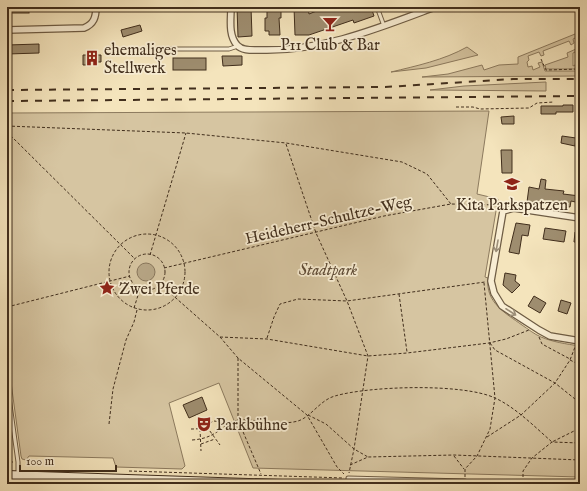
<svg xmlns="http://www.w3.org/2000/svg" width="587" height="491" viewBox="0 0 587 491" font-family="'IM FELL English',serif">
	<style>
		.green { fill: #d6c5a1; stroke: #8c7a5e }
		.water { fill: #b7a686; stroke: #88765c }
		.building { fill: #9e8d6f; stroke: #412e1c }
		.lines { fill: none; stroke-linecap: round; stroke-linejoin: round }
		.service-casing { stroke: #6e5c44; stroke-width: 5 }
		.minor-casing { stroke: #6e5c44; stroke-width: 8 }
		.secondary-casing { stroke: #412e1c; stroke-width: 10 }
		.path { stroke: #412e1c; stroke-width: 1; stroke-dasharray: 3 2; stroke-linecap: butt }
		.service { stroke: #f8edd3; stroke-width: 3 }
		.minor { stroke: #f8edd3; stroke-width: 5.5 }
		.secondary { stroke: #f8edd3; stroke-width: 8 }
		.rail { stroke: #412e1c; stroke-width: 2; stroke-dasharray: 7 7; stroke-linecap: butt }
		.oneway { stroke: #9c8e78 }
		.labels { text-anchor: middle; stroke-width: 3.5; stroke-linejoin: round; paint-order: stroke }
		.poi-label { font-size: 16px; fill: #412e1c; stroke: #f8edd3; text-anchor: start }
		.street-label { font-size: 16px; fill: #412e1c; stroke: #f8edd3 }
		.park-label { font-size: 16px; font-style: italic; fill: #5f4c37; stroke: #f8edd3 }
	</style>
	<rect width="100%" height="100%" fill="#f4e4bc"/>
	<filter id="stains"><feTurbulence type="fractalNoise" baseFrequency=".005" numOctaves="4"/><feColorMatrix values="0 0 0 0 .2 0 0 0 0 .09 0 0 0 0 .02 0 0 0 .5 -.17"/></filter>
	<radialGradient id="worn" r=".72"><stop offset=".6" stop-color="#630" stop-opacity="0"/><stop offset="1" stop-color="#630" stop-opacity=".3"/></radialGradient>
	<g class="green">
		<polygon points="580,32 580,36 573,39 574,43 571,45 569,41 543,51 544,55 541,56 539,52 528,56 529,60 527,62 528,67 532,66 533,70 540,67 538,63 542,62 545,71 580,71 580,76 422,77 448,74 482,65 484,70 499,65 518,64 518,57"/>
		<path d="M467,47L478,55L426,68L391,72C416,66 444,60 467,47Z"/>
		<polygon points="576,49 577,51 573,53 573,66 577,64 577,69 546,69 545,65 568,57 567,53"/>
		<polygon points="546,82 546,91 430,90 464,86"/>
		<path d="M489,111L477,194L498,199L485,277L488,278C485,302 505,313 522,325C528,329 534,334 541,337C553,342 566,344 580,346V477L253,468L219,383L169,403L185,466L182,469L116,467L113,458L29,456L26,460L22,459L21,456L7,353V113Z"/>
	</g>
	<circle class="water" cx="146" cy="272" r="9"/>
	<g class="building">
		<rect x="7" y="7" width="22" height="6"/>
		<polygon points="237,7 251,7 252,36 238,37"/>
		<polygon points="267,7 281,7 281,18 279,18 280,35 269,35 269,31 265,31 265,18 267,18"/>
		<polygon points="294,7 308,7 309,14 324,8 323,7 371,7 374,16 354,23 353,20 309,35 295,35"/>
		<polygon points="140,25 142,31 123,37 121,30"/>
		<polygon points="39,44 39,53 7,54 7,45"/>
		<polygon points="83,55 101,55 101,62 91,62 91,65 83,65"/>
		<polygon points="222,56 242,56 242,65 223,66"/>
		<rect x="173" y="58" width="33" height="12"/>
		<polygon points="563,105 573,105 573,112 556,112 556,114 541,114 541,106 563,106"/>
		<polygon points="514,116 514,124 502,124 501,117"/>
		<polygon points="562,136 576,138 575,146 561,143"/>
		<polygon points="501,150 512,150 512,173 502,173"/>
		<polygon points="541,179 546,180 545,189 564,191 563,194 580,196 580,203 571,201 570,207 527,202 529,187 539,189"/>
		<polygon points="516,223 530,225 528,236 522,235 519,254 509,252"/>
		<polygon points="545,228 566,231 564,242 543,239"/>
		<polygon points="575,232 580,232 580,242 574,242"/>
		<polygon points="505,273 516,275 515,281 520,285 512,293 503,285"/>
		<polygon points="534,296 546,303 540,313 528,306"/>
		<polygon points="561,300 571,303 567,314 558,311"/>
		<polygon points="202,397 207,410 189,418 183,405"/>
	</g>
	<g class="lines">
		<defs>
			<g id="service">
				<polyline points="377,7 384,26"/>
				<polyline points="157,49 229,49 238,46"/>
				<polyline points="7,383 18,462 18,474"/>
				<polyline points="348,484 348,478 465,481"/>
			</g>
			<g id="minor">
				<path d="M231,7C231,19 228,35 237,45C242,51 252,50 260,50C321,52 379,28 435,7"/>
				<path d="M7,30L84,28C94,24 96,17 96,7"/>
				<polyline points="580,218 514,208 503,211 491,281 494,293 502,306 539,330 550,336 580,341"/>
			</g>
			<polyline id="secondary" points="7,475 282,484"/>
		</defs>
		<use href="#service" class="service-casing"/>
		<use href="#minor" class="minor-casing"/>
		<use href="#secondary" class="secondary-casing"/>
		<g class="path">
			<polyline points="541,59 546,70 580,69"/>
			<polyline points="456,107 473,107 480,109 529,108 537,103 554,102"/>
			<polyline points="7,126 186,133 286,143 402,162 427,174 451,204"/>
			<polyline points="7,132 135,259"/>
			<polyline points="286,144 316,233 347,301 368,356 354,449 349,473"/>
			<circle cx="147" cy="272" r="38"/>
			<circle cx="147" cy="272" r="18"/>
			<polyline points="150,255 186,133"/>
			<polyline points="164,268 384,216 451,204 498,205 510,203"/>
			<polyline points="160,284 220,337 238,358 307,415 337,467 344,474"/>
			<polyline points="399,294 407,352"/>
			<polyline points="7,307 130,276"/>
			<polyline points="134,308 140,289"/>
			<polyline points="220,337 267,339 368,356 407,353 489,343 506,339 529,330"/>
			<polyline points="539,337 542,344 570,359"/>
			<polyline points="267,338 274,317 280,304 298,299 347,301 485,282"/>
			<polyline points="490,343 495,350 555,383 580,403"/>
			<polyline points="238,358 238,420 261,474"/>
			<polyline points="570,360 580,365"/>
			<polyline points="308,415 326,424 354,449 368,457"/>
			<polyline points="200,419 203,428"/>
			<polyline points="109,424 113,389 126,340 134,322 137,310"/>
			<polyline points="207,427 220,445"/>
			<path d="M191,429C196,429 202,429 206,426C208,425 211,422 214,421C217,421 222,423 226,423C231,423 235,420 240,420C258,419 280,426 298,421C311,417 320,400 335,396C369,386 463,383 495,398C515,407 535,427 552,442L580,428"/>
			<polyline points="200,429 201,451"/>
			<polyline points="487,437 521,415 555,383 570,360 575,347"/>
			<path d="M192,440C207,439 216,434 227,424"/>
			<polyline points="201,444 215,439"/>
			<polyline points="454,456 464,469"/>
			<polyline points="7,462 13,462"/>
			<polyline points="350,465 368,457 454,455 580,460"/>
			<polyline points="129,471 344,478"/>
			<polyline points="465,477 465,469 477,456 490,429 495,398 484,283"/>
			<polyline points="523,482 523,471 532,458 552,442 580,443"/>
		</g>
		<use href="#service" class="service"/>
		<use href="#minor" class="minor"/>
		<use href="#secondary" class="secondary"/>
		<g class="rail">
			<polyline points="7,90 385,87 513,79 580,79"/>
			<polyline points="7,101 580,96"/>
		</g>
	</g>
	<defs><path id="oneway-shaft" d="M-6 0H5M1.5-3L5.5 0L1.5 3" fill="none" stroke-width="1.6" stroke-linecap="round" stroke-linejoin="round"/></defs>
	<g class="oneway">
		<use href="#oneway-shaft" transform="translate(497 246) rotate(100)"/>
		<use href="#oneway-shaft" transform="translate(511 312) rotate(33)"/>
	</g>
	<defs>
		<symbol id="bar-bare" viewBox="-9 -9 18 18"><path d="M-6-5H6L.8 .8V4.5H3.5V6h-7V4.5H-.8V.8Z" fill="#8f2418" stroke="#f8edd3" stroke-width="2.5" paint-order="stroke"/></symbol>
		<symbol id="building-bare" viewBox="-9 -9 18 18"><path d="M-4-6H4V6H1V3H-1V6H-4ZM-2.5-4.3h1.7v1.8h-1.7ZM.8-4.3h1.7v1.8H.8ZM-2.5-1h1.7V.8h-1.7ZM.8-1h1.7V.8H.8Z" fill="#8f2418" stroke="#f8edd3" stroke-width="2.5" paint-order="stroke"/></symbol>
		<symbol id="school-bare" viewBox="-9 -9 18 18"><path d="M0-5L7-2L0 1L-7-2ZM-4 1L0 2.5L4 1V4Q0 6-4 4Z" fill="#8f2418" stroke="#f8edd3" stroke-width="2.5" paint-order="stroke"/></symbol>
		<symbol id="sight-bare" viewBox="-9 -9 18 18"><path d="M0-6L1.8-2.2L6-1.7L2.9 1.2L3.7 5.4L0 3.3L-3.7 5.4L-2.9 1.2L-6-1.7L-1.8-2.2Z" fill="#8f2418" stroke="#f8edd3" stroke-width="2.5" paint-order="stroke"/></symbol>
		<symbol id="theatre-bare" viewBox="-9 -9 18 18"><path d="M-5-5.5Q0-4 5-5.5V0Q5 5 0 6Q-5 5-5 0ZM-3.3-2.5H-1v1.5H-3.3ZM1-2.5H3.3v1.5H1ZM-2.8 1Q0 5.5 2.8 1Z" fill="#8f2418" stroke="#f8edd3" stroke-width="2.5" paint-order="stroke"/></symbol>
	</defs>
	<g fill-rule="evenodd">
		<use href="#bar-bare" x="319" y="13" width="22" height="22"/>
		<use href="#building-bare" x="81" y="47" width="22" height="22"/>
		<use href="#school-bare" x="501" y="173" width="22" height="22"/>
		<use href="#sight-bare" x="96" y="277" width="22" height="22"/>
		<use href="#theatre-bare" x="193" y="413" width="22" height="22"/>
	</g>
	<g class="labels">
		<g class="poi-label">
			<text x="330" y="50" text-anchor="middle">P11 Club &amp; Bar</text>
			<text x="104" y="55">ehemaliges<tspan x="104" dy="18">Stellwerk</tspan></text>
			<text x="512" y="210" text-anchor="middle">Kita Parkspatzen</text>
			<text x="119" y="294">Zwei Pferde</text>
			<text x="216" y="430">Parkbühne</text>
		</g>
		<g class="street-label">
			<text transform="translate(328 219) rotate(-13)" y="6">Heideherr-Schultze-Weg</text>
		</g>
		<g class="park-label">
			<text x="328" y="275">Stadtpark</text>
		</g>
	</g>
	<rect width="587" height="491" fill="none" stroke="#f4e4bc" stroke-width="24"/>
	<rect x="8" y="8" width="571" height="475" fill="none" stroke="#412e1c" stroke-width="2"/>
	<rect x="12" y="12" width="563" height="467" fill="none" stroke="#412e1c"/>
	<path d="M20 465v6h96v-6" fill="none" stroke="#412e1c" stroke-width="2"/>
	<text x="26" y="465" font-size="12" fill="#412e1c" stroke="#f8edd3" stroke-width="3" paint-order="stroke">100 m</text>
	<rect width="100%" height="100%" filter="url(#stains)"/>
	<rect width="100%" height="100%" fill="url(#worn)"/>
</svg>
